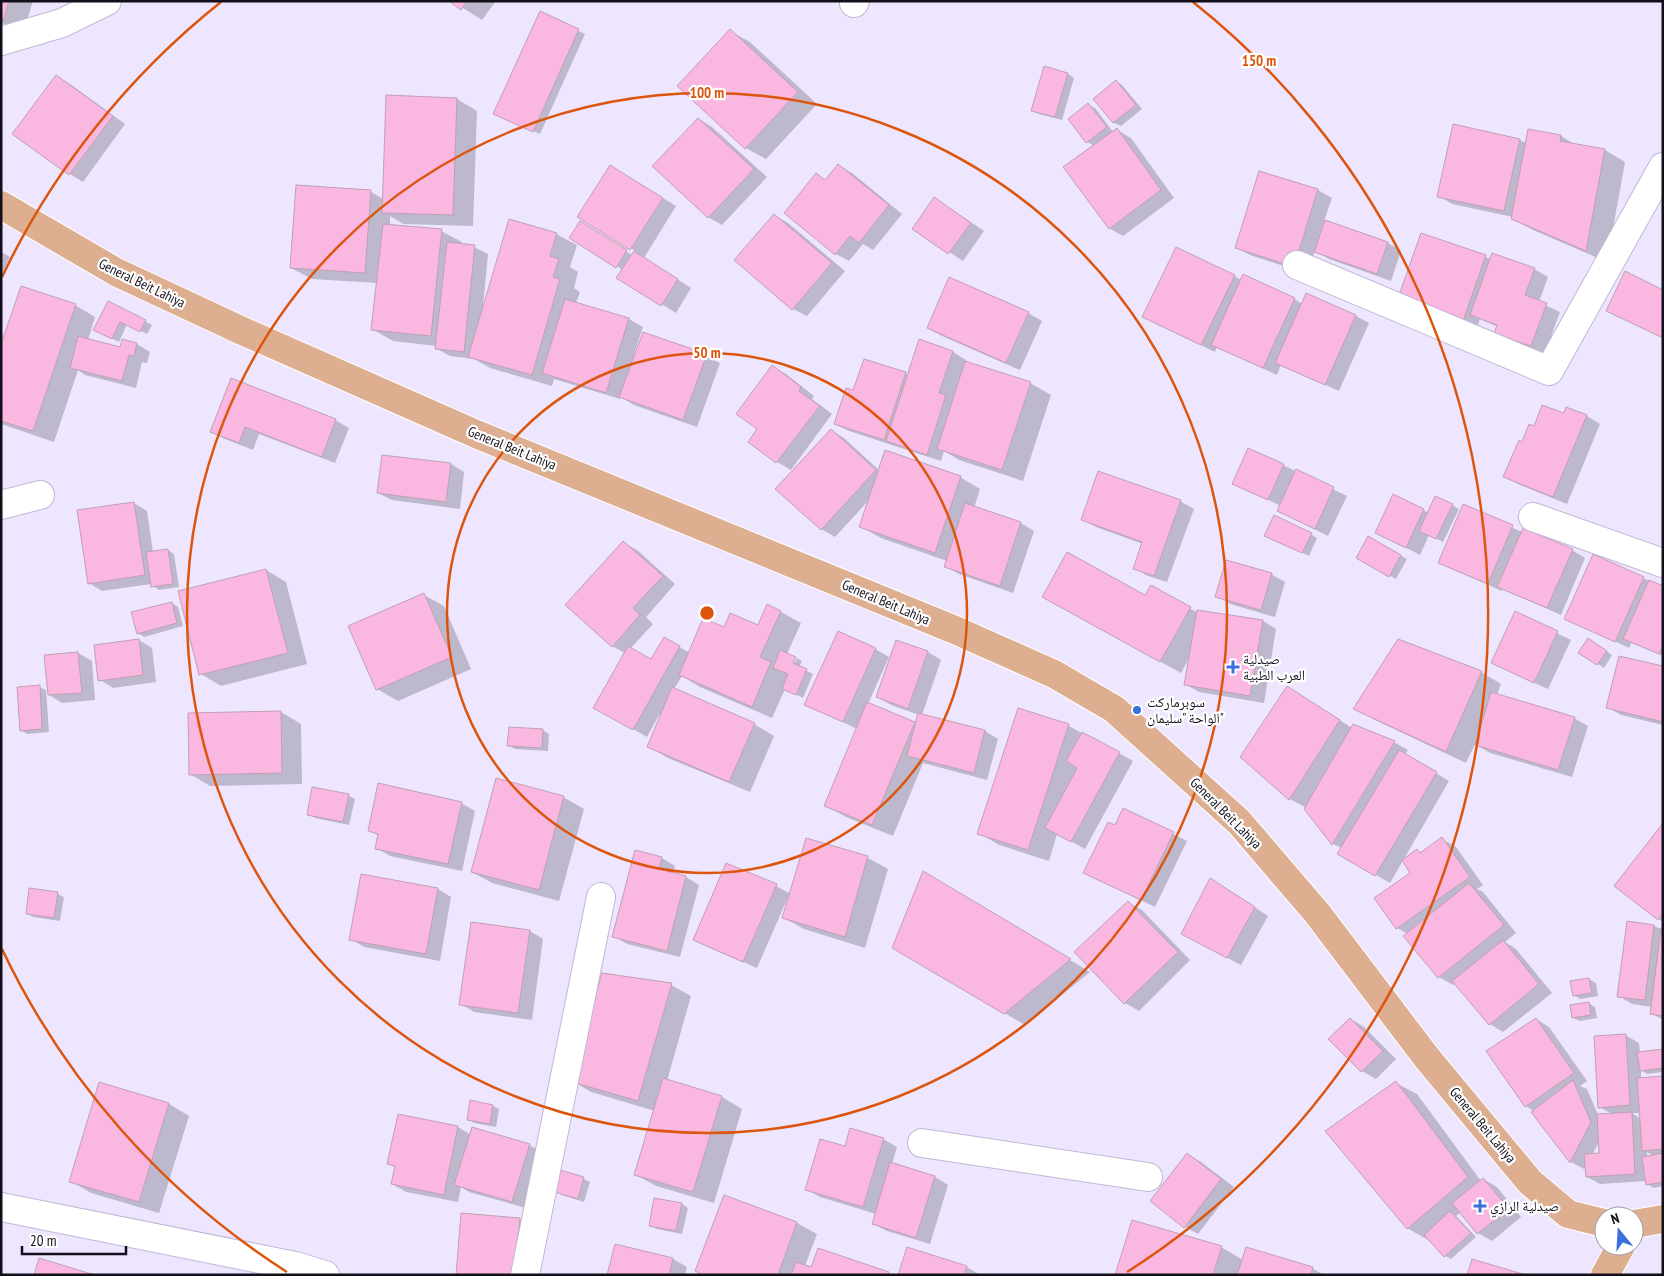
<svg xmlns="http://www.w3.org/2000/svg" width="1664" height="1276" viewBox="0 0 1664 1276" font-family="'PT Sans Narrow','Noto Naskh Arabic',sans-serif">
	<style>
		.shadow { fill: #0003; fill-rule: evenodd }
		.building { fill: #fab7e0; stroke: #bfa1b2 }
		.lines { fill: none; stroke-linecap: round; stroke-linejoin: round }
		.minor-casing { stroke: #c1b7d5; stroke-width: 30 }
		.major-casing { stroke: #fff; stroke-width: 30 }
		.minor { stroke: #fff; stroke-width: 28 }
		.major { stroke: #ddae90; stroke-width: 28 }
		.ring { fill: none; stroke: #dd550d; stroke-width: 2.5 }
		.poi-dot { fill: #3c6ede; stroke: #fff; stroke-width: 2 }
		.labels { text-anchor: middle; stroke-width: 4.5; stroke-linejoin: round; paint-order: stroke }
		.street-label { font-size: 14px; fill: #130f1a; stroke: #fff }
		.poi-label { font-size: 14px; fill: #130f1a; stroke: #fff; text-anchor: start }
		.centre { fill: #dd550d; stroke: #fff; stroke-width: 2.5 }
		.ring-label { font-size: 15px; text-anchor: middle; font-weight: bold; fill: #dd550d; stroke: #fff; stroke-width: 4.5; stroke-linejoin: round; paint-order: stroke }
	</style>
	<rect width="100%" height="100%" fill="#eee6ff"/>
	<g class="shadow">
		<polygon points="1,1 33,1 24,30 1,23"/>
		<polygon points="452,1 496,1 482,20"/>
		<polygon points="540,13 585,34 540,134 501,117"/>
		<polygon points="730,31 750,42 817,104 766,159 746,148"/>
		<polygon points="1045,67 1068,74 1074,78 1062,120 1039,114 1033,110"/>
		<polygon points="56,76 70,84 125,124 83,182 70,174 14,134"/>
		<polygon points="1116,82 1122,85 1142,109 1121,126 1114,123 1094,99"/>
		<polygon points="457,99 477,111 473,226 403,224 390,216 390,226 441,231 462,242 461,245 474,247 488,254 483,307 484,307 556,234 577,245 570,267 578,272 574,288 580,292 576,303 629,319 643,327 634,354 706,356 720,363 697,427 634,405 621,397 620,399 554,379 552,386 490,368 474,359 450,356 437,349 437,346 393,341 372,329 377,283 312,279 291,268 297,187 371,192 383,199"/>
		<polygon points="1088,105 1095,108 1113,132 1117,130 1131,138 1174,198 1123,236 1109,228 1095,146 1087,142"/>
		<polygon points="699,119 712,127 767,177 722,225 708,217"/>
		<polygon points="1454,126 1520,140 1527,144 1561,136 1577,146 1605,150 1625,162 1607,262 1533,230 1513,219 1513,217 1452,204 1439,196"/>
		<polygon points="838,165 852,173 902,214 873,250 863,244 849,261 836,254 816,175 826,180"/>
		<polygon points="1260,173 1318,190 1332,198 1324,221 1388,243 1401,251 1391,281 1329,259 1315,251 1308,274 1250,255 1237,248"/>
		<polygon points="624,174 676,206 644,258 691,288 676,313 618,277 623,270 571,238 580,223 632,255 635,251 579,217"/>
		<polygon points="948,207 984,231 963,261 914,229"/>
		<polygon points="774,215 788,223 845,271 807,316 793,309"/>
		<polygon points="1422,234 1491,259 1534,269 1548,277 1539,302 1560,312 1545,353 1509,341 1495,333 1498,327 1480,319 1476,331 1412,309"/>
		<polygon points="1,252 10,257 1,275"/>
		<polygon points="1234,276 1241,280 1294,299 1303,304 1356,316 1369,323 1339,391 1281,365 1277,375 1217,347 1215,352 1157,324"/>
		<polygon points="109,303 152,325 147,334 127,324 119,342 101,333"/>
		<polygon points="75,305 95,317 88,340 121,348 137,344 150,352 147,363 142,362 136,388 85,375 78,370 54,442 1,424 1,348"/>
		<polygon points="1028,313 1042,321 1020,370 942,336 928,328"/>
		<polygon points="920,341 953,352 966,360 966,362 1030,383 1051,395 1023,481 959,460 944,451 941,461 849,431 835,424 905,373 909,375"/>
		<polygon points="772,366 786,374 814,396 812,399 832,414 791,470 777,462 749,442 759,429"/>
		<polygon points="231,380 335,420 349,428 335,463 259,434 253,450 225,439 211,431"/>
		<polygon points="1567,409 1587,416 1600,424 1567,504 1518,484 1505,476 1534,427 1564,415"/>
		<polygon points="831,430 844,438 880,471 960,477 980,489 974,508 1021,523 1034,531 1013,593 959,574 946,566 947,561 881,538 860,526 870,499 835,537 821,529"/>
		<polygon points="451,464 464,472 460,509 392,500 378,493"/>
		<polygon points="1283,465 1347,496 1328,536 1278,511 1281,506 1233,483"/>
		<polygon points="1394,496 1429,513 1452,505 1459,509 1443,542 1429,535 1420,555 1376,532"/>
		<polygon points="1180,501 1194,509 1167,582 1148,576 1134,568 1143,544 1096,527 1082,519"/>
		<polygon points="134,503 147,511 153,552 168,550 174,554 179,587 159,590 151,584 102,591 89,583"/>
		<polygon points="1464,506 1522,532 1572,550 1585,558 1561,615 1503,589 1502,591 1454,570 1440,563"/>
		<polygon points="1311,534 1317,538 1309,556 1272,539"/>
		<polygon points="1368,538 1407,559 1396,579 1358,558"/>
		<polygon points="624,543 637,550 675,584 646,617 653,624 630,649 651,661 664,638 690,653 725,628 759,627 781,612 801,623 787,654 791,669 797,658 802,661 799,667 813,674 803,698 785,689 772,718 700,687 682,676 674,689 754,724 774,736 750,792 668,758 648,746 661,716 659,715 647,737 595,707 625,653 612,646"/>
		<polygon points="1594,556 1663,587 1663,656 1632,642 1629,648 1566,618"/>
		<polygon points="266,570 286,582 307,664 221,686 201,674"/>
		<polygon points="1271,574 1285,582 1275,617 1230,604 1217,596"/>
		<polygon points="1151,587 1198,613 1198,611 1263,621 1276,629 1264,703 1199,692 1185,684 1189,658 1181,673 1063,608 1146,597"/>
		<polygon points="424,595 444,606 471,669 398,701 377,689"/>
		<polygon points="172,603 178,607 183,626 144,637 138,633"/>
		<polygon points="1516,613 1571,640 1548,689 1506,670"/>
		<polygon points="139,640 152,648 156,682 113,688 100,680"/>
		<polygon points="1595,643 1612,655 1604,668 1598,664"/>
		<polygon points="875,649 889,657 868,704 916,725 919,715 891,705 877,697 928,652 941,660 922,715 985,731 998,739 987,780 923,763 893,836 846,817 825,805 857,729 806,704"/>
		<polygon points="78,653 92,661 95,700 62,703 49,695"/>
		<polygon points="1663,668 1663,725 1621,715 1607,707"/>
		<polygon points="1481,672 1501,684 1497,695 1574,718 1588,726 1572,777 1490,753 1475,744 1466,763 1375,720 1355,708"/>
		<polygon points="39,687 46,690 49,732 27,734 21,730"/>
		<polygon points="1288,687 1352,728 1354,725 1394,742 1408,750 1405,755 1449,781 1390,883 1339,854 1342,848 1333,844 1307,808 1290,799 1242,757"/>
		<polygon points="1019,709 1069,726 1133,761 1085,849 1057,834 1049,861 999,845 979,833"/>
		<polygon points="281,712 301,724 302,784 210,786 190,774"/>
		<polygon points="543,730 549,734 548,751 515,749 508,745"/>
		<polygon points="348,795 355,799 349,825 315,818 308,814"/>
		<polygon points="563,797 584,809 559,901 492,883 472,872"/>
		<polygon points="461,803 475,811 462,871 390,856 376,848 379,836 369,830"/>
		<polygon points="1124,810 1187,841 1155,907 1099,880 1115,827"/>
		<polygon points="1663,825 1663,922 1659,919"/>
		<polygon points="1442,839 1456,847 1483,885 1477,889 1483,892 1516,933 1505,942 1516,949 1552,993 1503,1032 1490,1024 1455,983 1453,985 1439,977 1405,936 1408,934 1397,928 1417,851 1422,853"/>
		<polygon points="807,840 868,858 888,869 865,948 804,929 784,918 791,895 789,895 757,968 708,947 694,939 776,886 791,894"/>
		<polygon points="636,851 662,858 675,866 673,874 686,877 699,885 680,957 627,944 614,936"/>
		<polygon points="924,873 1090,972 1025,1025 894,948"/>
		<polygon points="1224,887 1268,916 1241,965 1197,942"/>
		<polygon points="438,889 451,897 440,961 364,947 351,939"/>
		<polygon points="57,894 64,897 60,921 33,917 27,913"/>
		<polygon points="1128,902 1142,910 1190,960 1139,1011 1125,1003"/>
		<polygon points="1654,926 1663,930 1663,1020 1651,1013 1652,1007 1632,1004 1619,996"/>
		<polygon points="530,931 543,939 532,1020 474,1012 461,1004"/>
		<polygon points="1589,979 1596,983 1598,996 1580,999 1574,995"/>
		<polygon points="671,985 691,996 667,1081 722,1097 742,1109 714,1203 656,1186 636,1175 655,1111 591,1092 571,1080"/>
		<polygon points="1588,1003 1595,1007 1597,1018 1580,1021 1573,1018"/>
		<polygon points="1351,1019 1364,1027 1396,1059 1376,1079 1362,1071 1330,1039"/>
		<path d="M1536,1019L1549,1027L1587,1081L1580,1086L1587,1089L1598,1115L1612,1114L1599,1107L1625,1035L1639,1043L1640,1053L1663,1051V1072L1647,1074L1641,1070V1079L1663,1077V1186L1654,1188L1647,1184V1181L1600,1184L1587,1177L1586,1166L1584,1169L1571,1162L1532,1112L1534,1111L1526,1106ZM1632,1113H1640L1641,1119ZM1600,1140V1155H1592ZM1647,1152L1654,1156L1647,1157Z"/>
		<polygon points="1396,1083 1417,1094 1481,1181 1483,1179 1497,1187 1521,1217 1492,1241 1478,1233 1461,1212 1456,1216 1476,1237 1451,1259 1445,1256 1429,1239 1428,1240 1407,1228"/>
		<polygon points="169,1104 189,1116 159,1213 91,1193 71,1181"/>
		<polygon points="493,1106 499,1109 496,1127 474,1123 468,1119"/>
		<polygon points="398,1115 458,1127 471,1135 529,1145 543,1153 526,1208 469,1192 461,1187 458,1202 406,1192 392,1184 396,1168 388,1163"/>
		<polygon points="883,1139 897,1147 892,1164 935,1177 948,1185 930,1244 887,1231 873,1224 876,1214 820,1197 806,1189 846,1147"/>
		<polygon points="1187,1154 1201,1162 1234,1187 1198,1234 1185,1227"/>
		<polygon points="561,1172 584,1179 590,1182 584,1202 562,1195 555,1191"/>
		<polygon points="724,1196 797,1223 817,1234 805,1266 812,1268 888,1273 891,1275 703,1275"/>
		<polygon points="682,1204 688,1208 682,1234 657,1229 650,1225"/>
		<polygon points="519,1219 533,1227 528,1275 457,1275"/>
		<polygon points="616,1245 673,1259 687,1267 685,1275 609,1275"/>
		<polygon points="1221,1247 1243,1260 1312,1268 1324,1275 1117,1275"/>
		<polygon points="967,1267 980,1275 899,1275"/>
	</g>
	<g class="building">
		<polygon points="1,1 9,1 4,19 1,19"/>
		<polygon points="449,1 467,1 461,10"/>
		<polygon points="540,11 579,29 533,132 493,114"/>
		<polygon points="730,29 798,92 745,149 677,86"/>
		<polygon points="1044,66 1068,73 1055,117 1031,111"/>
		<polygon points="56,75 113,116 69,175 12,134"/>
		<polygon points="1116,80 1136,105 1113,123 1093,99"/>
		<polygon points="386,95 457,98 453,215 382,213"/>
		<polygon points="1088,103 1107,127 1086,143 1068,119"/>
		<polygon points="698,118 754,169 708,218 652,166"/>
		<polygon points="1453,124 1520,139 1504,211 1437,197"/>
		<polygon points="1117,128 1161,190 1109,229 1063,167"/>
		<polygon points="1528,129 1561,135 1560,141 1605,149 1586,251 1511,219"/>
		<polygon points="838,164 889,205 859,243 850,236 835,255 784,213 816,173 825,180"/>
		<polygon points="610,165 663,198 630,250 577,217"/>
		<polygon points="1259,171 1318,189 1294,267 1235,248"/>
		<polygon points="296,185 371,190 365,273 290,268"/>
		<polygon points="934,197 971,223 948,254 912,229"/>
		<polygon points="774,214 832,263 792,310 734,260"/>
		<polygon points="509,219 557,233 550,256 559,259 553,277 560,279 532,375 468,357"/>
		<polygon points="1325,220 1388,242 1377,274 1314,252"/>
		<polygon points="580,221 627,250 616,268 569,238"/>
		<polygon points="383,224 442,229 431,336 371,330"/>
		<polygon points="1421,233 1486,255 1462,324 1397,301"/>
		<polygon points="447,242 475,245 464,352 435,349"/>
		<polygon points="1176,247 1235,275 1201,345 1142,317"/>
		<polygon points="634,251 678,279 661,306 616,278"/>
		<polygon points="1492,253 1535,268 1525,295 1547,303 1531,346 1494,334 1497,325 1470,315"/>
		<polygon points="1625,271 1663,290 1663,338 1606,311"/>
		<polygon points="1243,274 1295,298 1263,368 1211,345"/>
		<polygon points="949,277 1029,312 1006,363 927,328"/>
		<polygon points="21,286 76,304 33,431 1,421 1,344"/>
		<polygon points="1306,293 1356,315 1325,385 1275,363"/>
		<polygon points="565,299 629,318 606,393 542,373"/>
		<polygon points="108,301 146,320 140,332 120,322 112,339 93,330"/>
		<polygon points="643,332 707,354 683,420 619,397"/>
		<polygon points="78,336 120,347 122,339 137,343 134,356 129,355 122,381 70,368"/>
		<polygon points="919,339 953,351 939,393 946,395 927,455 886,441"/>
		<polygon points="864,359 906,372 884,440 834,424 846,388 853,390"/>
		<polygon points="965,361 1031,382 1002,470 937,449"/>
		<polygon points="772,365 801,387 799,391 820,406 776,463 748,442 757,429 736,414"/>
		<polygon points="231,378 336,419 322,457 245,427 239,443 210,432"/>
		<polygon points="1542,405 1564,413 1566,407 1587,415 1553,497 1503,477 1519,440 1522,442 1529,424 1534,426"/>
		<polygon points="831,429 876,470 821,530 775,489"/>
		<polygon points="1248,448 1284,464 1268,500 1232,484"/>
		<polygon points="885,450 961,476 935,553 859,527"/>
		<polygon points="382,455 451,463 446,502 377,493"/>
		<polygon points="1296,469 1334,487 1315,529 1277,511"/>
		<polygon points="1098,471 1181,500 1154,576 1133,569 1142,542 1081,520"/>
		<polygon points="1393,494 1424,509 1406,548 1375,533"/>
		<polygon points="1435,496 1453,504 1436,539 1419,531"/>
		<polygon points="134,502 145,575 88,584 77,510"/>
		<polygon points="965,503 1021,522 1000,586 944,567"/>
		<polygon points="1463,504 1513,525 1488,584 1438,563"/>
		<polygon points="1274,515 1312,533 1302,553 1264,536"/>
		<polygon points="1523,528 1573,549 1547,608 1497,587"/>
		<polygon points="1368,536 1401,555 1389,577 1356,558"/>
		<polygon points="623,541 663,576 633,608 640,615 612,647 565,605"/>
		<polygon points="168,549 173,584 151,587 146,552"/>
		<polygon points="1067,552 1145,595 1151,585 1191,607 1160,662 1042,597"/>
		<polygon points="1593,554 1644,577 1615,642 1564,619"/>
		<polygon points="1226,560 1272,573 1261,610 1215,597"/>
		<polygon points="266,569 288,653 199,675 178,591"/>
		<polygon points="1649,580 1663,586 1663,646 1659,654 1623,639"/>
		<polygon points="424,593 452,657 376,690 348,626"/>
		<polygon points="172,602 177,623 137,634 131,612"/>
		<polygon points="767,604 781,611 760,657 771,662 752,707 679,675 703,618 724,627 730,613 758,625"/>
		<polygon points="1197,610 1263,620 1250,696 1184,685"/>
		<polygon points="1515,611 1558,631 1534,683 1491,663"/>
		<polygon points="838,631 876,648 843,722 804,705"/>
		<polygon points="664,637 680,646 633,730 593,708 628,646 651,659"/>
		<polygon points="1588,638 1607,651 1597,665 1578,653"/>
		<polygon points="139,639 143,675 98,681 94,645"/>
		<polygon points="1398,639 1482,671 1446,752 1353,709"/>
		<polygon points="896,640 928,651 908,709 876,697"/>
		<polygon points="780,650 796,657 793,663 807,669 796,695 782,689 788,674 773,668"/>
		<polygon points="78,652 82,693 48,695 44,655"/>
		<polygon points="1619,656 1663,666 1663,722 1606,708"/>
		<polygon points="40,685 42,729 20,731 17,687"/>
		<polygon points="1287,686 1340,720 1289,800 1240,757"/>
		<polygon points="672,687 755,723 729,782 647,747"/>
		<polygon points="1491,692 1575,717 1558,770 1475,745"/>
		<polygon points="867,702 915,722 872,825 824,806"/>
		<polygon points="1018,708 1069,724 1028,850 977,834"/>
		<polygon points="281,711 282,773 189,775 188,713"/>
		<polygon points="918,713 985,730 974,773 907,756"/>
		<polygon points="1353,724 1395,741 1332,845 1304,809"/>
		<polygon points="509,727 543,729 542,748 507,746"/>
		<polygon points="1082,732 1120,752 1071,842 1045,828 1077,768 1066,761"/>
		<polygon points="1399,750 1437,772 1375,876 1337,854"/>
		<polygon points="496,778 564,796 539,890 471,872"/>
		<polygon points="378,783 462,802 448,864 375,849 378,834 368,831"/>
		<polygon points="312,787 349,794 343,822 307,815"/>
		<polygon points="1123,808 1174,832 1141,900 1083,873 1108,822 1115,825"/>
		<polygon points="1663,823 1663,914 1658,920 1614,886"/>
		<polygon points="1442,837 1470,877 1396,929 1374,898 1410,873 1402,860 1417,849 1420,853"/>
		<polygon points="806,838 868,856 845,937 782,918"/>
		<polygon points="635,850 662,857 659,869 686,876 667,951 612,937"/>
		<polygon points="726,863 777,884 743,962 693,940"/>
		<polygon points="923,871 1071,959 1004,1014 892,948"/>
		<polygon points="361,874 438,888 426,954 349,940"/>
		<polygon points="1210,878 1255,907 1227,958 1181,934"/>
		<polygon points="1469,883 1504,925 1438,978 1403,936"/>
		<polygon points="29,888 58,892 54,918 26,914"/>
		<polygon points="1128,901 1178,952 1124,1004 1074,952"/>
		<polygon points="1627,921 1654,925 1645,1000 1617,997"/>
		<polygon points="471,922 530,930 518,1013 459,1005"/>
		<polygon points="1661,928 1663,928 1663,1016 1650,1014"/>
		<polygon points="1503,940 1539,984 1489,1025 1452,981"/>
		<polygon points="602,973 672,983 638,1101 569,1081"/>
		<polygon points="1589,978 1592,993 1573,996 1570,981"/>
		<polygon points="1589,1002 1591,1015 1572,1018 1570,1005"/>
		<polygon points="1350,1018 1383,1051 1361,1072 1328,1039"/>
		<polygon points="1536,1018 1574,1073 1525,1107 1486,1051"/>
		<polygon points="1626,1034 1630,1105 1598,1108 1594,1036"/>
		<polygon points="1663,1049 1663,1068 1640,1071 1637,1052"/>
		<polygon points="1663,1076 1663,1149 1642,1151 1637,1078"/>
		<polygon points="663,1078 722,1096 693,1192 634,1175"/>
		<polygon points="1573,1080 1591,1122 1570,1163 1531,1112"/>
		<polygon points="1396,1081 1468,1177 1407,1229 1325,1131"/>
		<polygon points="99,1082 169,1103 139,1202 69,1182"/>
		<polygon points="470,1100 493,1105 490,1124 467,1120"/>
		<polygon points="1632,1112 1635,1174 1586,1177 1584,1154 1599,1153 1597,1114"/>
		<polygon points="398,1114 458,1126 444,1195 391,1184 395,1166 387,1164"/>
		<polygon points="472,1127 530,1144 512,1202 454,1185"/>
		<polygon points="850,1128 884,1138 863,1207 805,1190 820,1139 845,1146"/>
		<polygon points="1187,1153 1221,1179 1184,1228 1150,1201"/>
		<polygon points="1663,1153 1663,1182 1646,1185 1642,1157"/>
		<polygon points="890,1162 935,1176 916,1238 872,1224"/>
		<polygon points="560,1170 584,1177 578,1199 554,1192"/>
		<polygon points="1483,1178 1509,1209 1477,1234 1452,1203"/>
		<polygon points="724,1195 797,1222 778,1275 703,1275 695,1271"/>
		<polygon points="654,1198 682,1203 676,1231 649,1226"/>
		<polygon points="1450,1211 1471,1233 1444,1257 1424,1235"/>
		<polygon points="461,1213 520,1218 514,1275 456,1275"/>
		<polygon points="1132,1220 1222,1246 1213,1275 1115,1275"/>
		<polygon points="615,1244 673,1258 669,1275 607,1275"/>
		<polygon points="907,1247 967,1266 964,1275 898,1275"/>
		<polygon points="1246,1247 1313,1267 1311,1275 1237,1275"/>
		<polygon points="818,1248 889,1272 888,1275 791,1275 796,1262 811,1267"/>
		<polygon points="39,1258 95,1275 34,1275"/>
		<polygon points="1472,1259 1526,1275 1467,1275"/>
	</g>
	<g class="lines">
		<defs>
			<g id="minor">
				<polyline points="854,3 855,1"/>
				<polyline points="1,41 62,23 107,1"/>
				<polyline points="1297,265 1549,371 1663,167"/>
				<polyline points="1,505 40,495"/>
				<polyline points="1533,517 1663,563"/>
				<polyline points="922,1143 1148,1177"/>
				<polyline points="1,1207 295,1266 325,1275"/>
				<polyline points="525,1275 601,897"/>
			</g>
			<g id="major">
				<polyline points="1,205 116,272 238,329 476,434 955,630 1054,674 1114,709 1239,822 1317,913 1427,1058 1530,1182 1568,1214 1604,1223"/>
				<polyline points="1634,1224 1663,1219"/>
				<polyline points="1605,1275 1621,1246"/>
			</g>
		</defs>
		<use href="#minor" class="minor-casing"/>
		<use href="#major" class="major-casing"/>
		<use href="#minor" class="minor"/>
		<use href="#major" class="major"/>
	</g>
	<g class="ring">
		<circle cx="707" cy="613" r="260"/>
		<circle cx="707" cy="613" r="520"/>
		<path d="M287 1272A781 781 0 0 1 2 949M2 277A781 781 0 0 1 221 2M1193 2A781 781 0 0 1 1127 1272"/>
	</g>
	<g class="poi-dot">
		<path d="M1230.5 659.5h5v5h5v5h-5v5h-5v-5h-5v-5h5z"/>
		<circle cx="1137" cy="710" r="5"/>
		<path d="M1477.5 1198.5h5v5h5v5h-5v5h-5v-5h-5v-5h5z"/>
	</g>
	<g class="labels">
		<g class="street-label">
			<text transform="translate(142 283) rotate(26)" y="5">General Beit Lahiya</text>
			<text transform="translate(512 448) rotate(22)" y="5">General Beit Lahiya</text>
			<text transform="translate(886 602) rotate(23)" y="5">General Beit Lahiya</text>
			<text transform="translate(1226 813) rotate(45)" y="5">General Beit Lahiya</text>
			<text transform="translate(1483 1125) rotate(50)" y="5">General Beit Lahiya</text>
		</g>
		<g class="poi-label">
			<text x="1243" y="664">صيدلية<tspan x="1243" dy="16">العرب الطبية</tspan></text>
			<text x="1147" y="707">سوبرماركت<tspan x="1147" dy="16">الواحة "سليمان"</tspan></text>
			<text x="1490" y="1211">صيدلية الرازي</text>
		</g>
	</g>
	<circle cx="707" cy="613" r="8" class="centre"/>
	<g class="ring-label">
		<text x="1259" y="66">150 m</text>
		<text x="707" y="98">100 m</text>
		<text x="707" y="358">50 m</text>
	</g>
	<rect width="1664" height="1276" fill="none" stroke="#130f1a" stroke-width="5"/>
	<g transform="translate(1619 1231) rotate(342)"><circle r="24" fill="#ffffff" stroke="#a19fa3"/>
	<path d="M0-4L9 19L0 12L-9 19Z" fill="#3c6ede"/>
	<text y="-8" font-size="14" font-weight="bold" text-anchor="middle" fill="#130f1a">N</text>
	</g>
	<path d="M22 1246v8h104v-8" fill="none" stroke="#130f1a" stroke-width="2.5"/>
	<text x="30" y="1246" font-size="15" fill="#130f1a" stroke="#ffffff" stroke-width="4" paint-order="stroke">20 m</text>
</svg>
